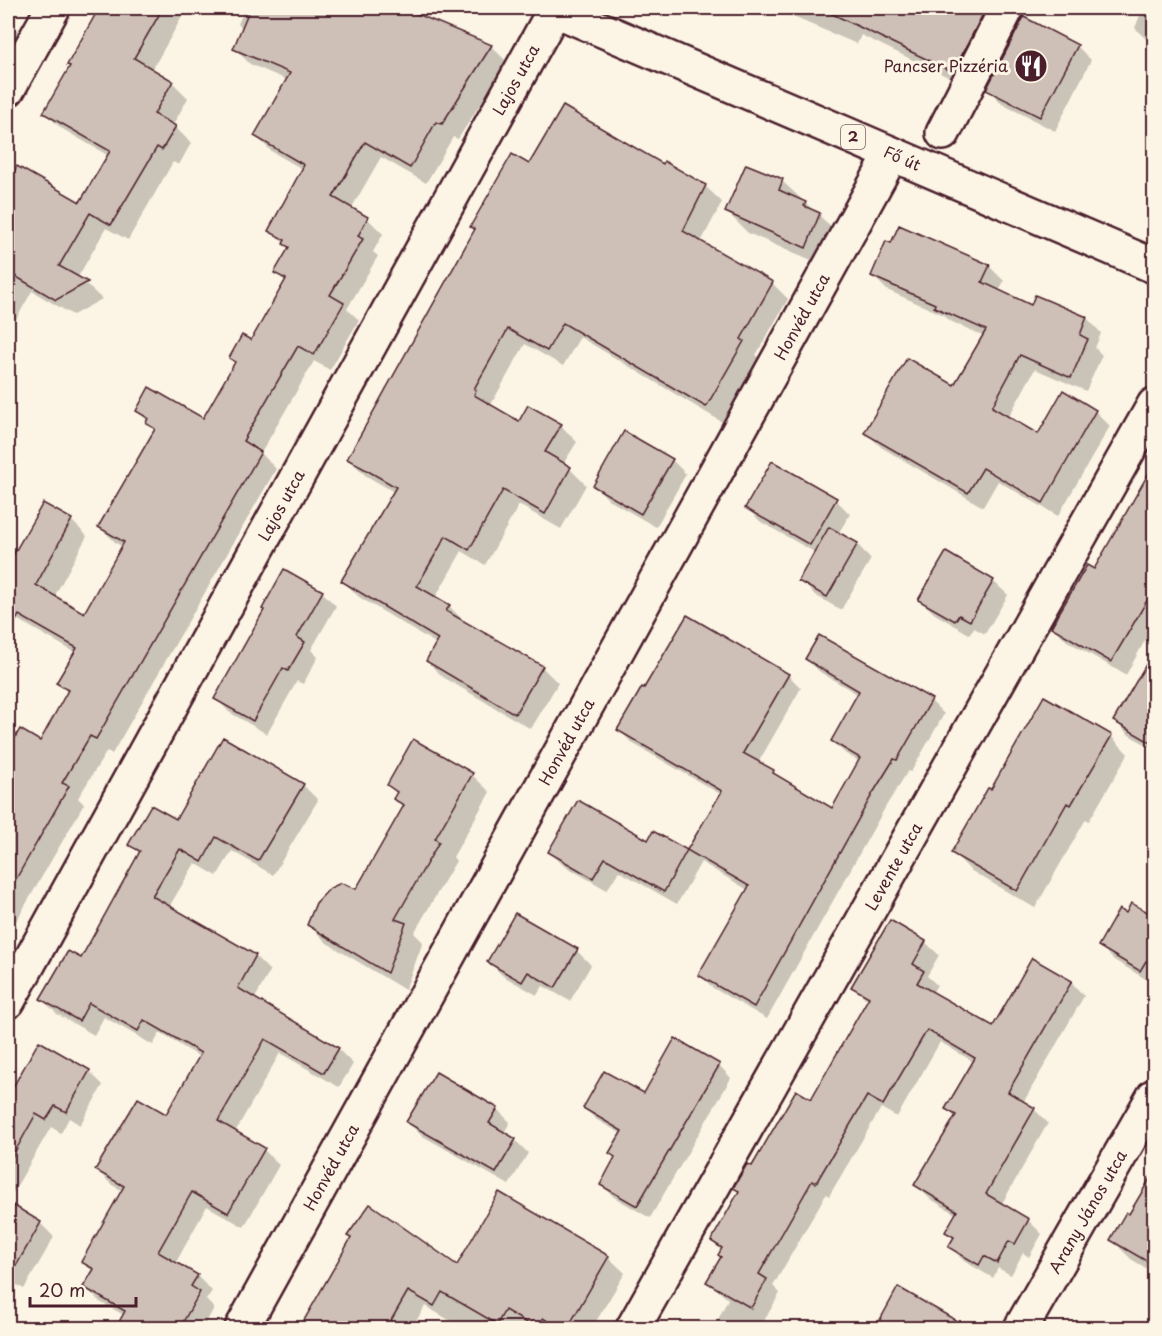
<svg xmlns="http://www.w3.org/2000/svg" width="1162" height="1336" viewBox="0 0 1162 1336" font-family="'Playpen Sans',sans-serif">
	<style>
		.shadow { fill: #0003 }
		.building { fill: #cfc0b7; stroke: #4a1f2b; stroke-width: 1.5 }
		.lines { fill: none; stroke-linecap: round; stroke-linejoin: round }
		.minor-casing { stroke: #4a1f2b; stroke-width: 38 }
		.major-casing { stroke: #4a1f2b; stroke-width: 38 }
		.minor { stroke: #fcf5e5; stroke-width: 33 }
		.major { stroke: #fcf5e5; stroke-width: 33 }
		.labels { text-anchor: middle; stroke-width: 6; stroke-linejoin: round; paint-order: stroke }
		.shield { fill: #fcf5e5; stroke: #7f5f63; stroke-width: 1.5 }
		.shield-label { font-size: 15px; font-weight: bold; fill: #4a1f2b }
		.poi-label { font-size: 16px; fill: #4a1f2b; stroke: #fcf5e5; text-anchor: end }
		.street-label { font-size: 16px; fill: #4a1f2b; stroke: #fcf5e5 }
	</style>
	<rect width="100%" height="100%" fill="#fcf5e5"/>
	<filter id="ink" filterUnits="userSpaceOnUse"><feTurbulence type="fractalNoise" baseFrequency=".0167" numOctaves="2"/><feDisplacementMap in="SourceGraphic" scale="12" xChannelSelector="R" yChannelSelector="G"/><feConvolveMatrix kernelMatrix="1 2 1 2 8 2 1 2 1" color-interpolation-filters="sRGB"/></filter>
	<g filter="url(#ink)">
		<g class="shadow">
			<polygon points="101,8 187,8 152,70 172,82 188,98 173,125 191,143 179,165 173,162 128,240 106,228 78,277 102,299 73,315 32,291 8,334 8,185 17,168 81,204 109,156 61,128 45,113 71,67 69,64"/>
			<polygon points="245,8 399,8 491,46 507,62 458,139 453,137 426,183 381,157 351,209 367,218 383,234 373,252 378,256 347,309 359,320 330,370 314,361 261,453 276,469 112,754 107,751 78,798 84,804 15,923 17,925 8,942 8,754 20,731 40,743 68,693 58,683 76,653 8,614 8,554 13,557 71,520 87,536 54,597 85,615 123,547 116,543 100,527 155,431 138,410 203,420 236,363 231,358 252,342 286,282 276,273 290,249 270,230 304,170 271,151 255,135 287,80 250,64 234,48 243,29 238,24"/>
			<polygon points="772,8 996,8 969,87 861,35 857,44"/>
			<polygon points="1143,8 1154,8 1154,45 1149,42 1135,28"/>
			<polygon points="8,21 26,39 8,71"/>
			<polygon points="1077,46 1091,60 1055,131 1002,104 988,89"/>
			<polygon points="530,166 663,166 705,186 722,202 701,242 772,283 788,299 756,355 759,358 722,422 580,337 563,366 525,344 490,406 520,423 561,426 577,442 563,464 570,469 586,485 561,529 519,505 485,565 462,551 435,598 449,606 465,622 542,667 558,683 531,729 443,677 427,661 437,644 359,597 343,581 394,492 365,475 349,459 476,230 472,227"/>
			<polygon points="782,181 840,235 827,268 748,233 727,212"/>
			<polygon points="989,266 1004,281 999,291 1032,307 1036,297 1087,318 1101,333 1095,348 1102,355 1086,391 1035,369 1008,418 1038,436 1095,411 1110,426 1058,516 998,481 983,507 881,447 866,432 955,388 984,336 950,321 944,315 887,290 873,276"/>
			<polygon points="8,347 14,354 8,366"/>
			<polygon points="672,460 686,474 656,527 609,500 595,486"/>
			<polygon points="1154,479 1154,624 1126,675 1067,641 1053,627 1094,571"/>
			<polygon points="836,500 850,514 838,534 857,544 871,559 841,610 815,595 800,580 816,553 761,522 747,508"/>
			<polygon points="993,581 1008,595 985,634 974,628 969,634 935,614 920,600"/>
			<polygon points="322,592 336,606 311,650 318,657 303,684 297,681 267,734 229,712 216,698 266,610"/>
			<polygon points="807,659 931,701 944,714 911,772 908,771 886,806 767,1019 713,988 700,975 748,890 701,862 677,904 619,871 607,890 563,865 550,852 649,842 654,833 688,852 722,795 632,743 619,730 788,675 801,688 758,763 773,772 783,781 833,810 860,762 846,754 832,741 859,695 820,672"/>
			<polygon points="1154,679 1154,749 1129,735 1115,721"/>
			<polygon points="1111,736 1128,754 1089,821 1086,819 1035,908 970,870 953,852 991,792"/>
			<polygon points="414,741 472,775 490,792 453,857 456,861 414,933 423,942 405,990 327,943 309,925 357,891 404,807 395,799 397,794 388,785"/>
			<polygon points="303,785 318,800 273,875 232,851 217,876 195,863 169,907 255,956 270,971 254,1000 338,1049 353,1064 339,1087 280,1053 235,1132 264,1150 279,1165 244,1227 207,1206 175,1264 197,1276 212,1291 206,1300 214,1308 203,1328 117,1328 124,1315 100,1302 85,1287 94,1273 83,1262 123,1191 112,1185 97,1170 166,1116 200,1057 160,1033 153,1045 104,1017 94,1035 57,1014 42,999 81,960 140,854 130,844 176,821"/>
			<polygon points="1126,915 1154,918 1154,984 1114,960 1100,946"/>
			<polygon points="925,942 939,955 927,976 937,985 932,993 994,1028 1071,982 1084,996 1023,1103 1035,1110 1048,1123 1001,1205 1028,1220 1042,1234 1029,1257 1023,1253 1011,1275 998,1268 993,1278 964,1261 950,1247 955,1239 947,1231 957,1215 929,1198 916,1185 956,1118 947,1109 974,1062 940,1042 897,1117 881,1108 829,1196 826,1194 773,1286 780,1293 760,1328 714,1328 728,1299 708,1282 723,1257 722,1251 712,1241 740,1193 735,1188 812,1101 869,1001 853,987"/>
			<polygon points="577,951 591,965 570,1001 543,986 537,995 503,976 489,962"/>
			<polygon points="40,1043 89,1071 103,1085 80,1125 69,1118 61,1133 51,1127 8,1201 8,1099"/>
			<polygon points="719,1065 731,1078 650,1218 614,1197 601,1184 616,1158 622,1134 597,1120 584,1108 644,1095"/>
			<polygon points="436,1074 497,1109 510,1122 504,1133 515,1140 528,1153 509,1185 421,1135 408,1122"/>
			<polygon points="1154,1173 1154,1273 1131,1259 1112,1240 1130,1216"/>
			<polygon points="8,1204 40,1223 54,1237 24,1289 8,1280"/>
			<polygon points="608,1257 625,1273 592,1328 463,1328 425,1306 412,1328 301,1328 457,1267"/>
		</g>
		<g class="building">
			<polygon points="99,8 163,8 134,58 173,81 154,114 176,126 162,150 157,147 111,225 90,213 59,266 88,282 56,300 8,272 8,182 17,166 80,202 110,151 43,113 70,66 67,65"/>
			<polygon points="250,8 403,8 492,45 442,124 436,122 410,168 365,142 333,197 368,217 358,236 363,239 330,295 344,303 314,355 298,346 243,441 261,452 96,739 90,736 62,783 69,786 8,893 8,750 20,729 40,741 68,690 56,683 77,648 19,615 8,636 8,564 43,503 72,519 36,585 84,613 124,542 98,527 155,429 146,423 148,418 136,411 149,387 203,418 235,362 229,358 242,335 251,340 286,279 274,273 289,247 283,244 285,240 268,231 304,165 254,136 290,73 233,49"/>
			<polygon points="820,8 986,8 953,72"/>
			<polygon points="1024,17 1078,45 1040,117 986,90"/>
			<polygon points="563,106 663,164 664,161 706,185 683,231 773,282 741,339 744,341 706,407 563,323 547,351 508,329 474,389 476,390 474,395 519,421 528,405 562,424 545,452 571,467 545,514 503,490 469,550 446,536 417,586 450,605 446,611 543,666 515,714 426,661 438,639 341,581 396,487 347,459 475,229 470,227 512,154 529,164"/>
			<polygon points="746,164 783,179 779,190 806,202 804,206 820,213 806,248 725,212"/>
			<polygon points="899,225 990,265 982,282 1031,305 1035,295 1087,317 1080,335 1088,339 1071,378 1020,355 992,407 1038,434 1063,390 1096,410 1043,503 983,468 968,493 864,433 907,358 954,385 986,330 934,307 935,304 871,276 886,241 891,243"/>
			<polygon points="624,431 673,459 641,514 593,486"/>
			<polygon points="772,461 837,498 810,545 745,508"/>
			<polygon points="1155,462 1155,587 1111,662 1051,627 1087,565 1094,569"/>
			<polygon points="829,527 858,543 827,597 798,581"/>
			<polygon points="946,552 994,580 970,621 959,615 955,621 918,600"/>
			<polygon points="284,569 323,591 297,637 305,642 288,671 283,668 253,721 214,699 264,610 262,609"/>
			<polygon points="687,615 789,674 743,753 774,770 773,773 832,808 860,758 831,741 859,691 805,659 819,635 932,699 897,760 894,759 873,793 754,1007 698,975 749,886 687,850 664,892 605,858 593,878 548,852 578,800 648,840 653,831 687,850 722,791 617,730 642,687 644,688"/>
			<polygon points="1155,649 1155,745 1113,721"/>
			<polygon points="1044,696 1112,735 1071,805 1067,803 1017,891 951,853 988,788 991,789"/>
			<polygon points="223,737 304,784 258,861 216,837 202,862 180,849 152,896 256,955 238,988 339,1048 324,1073 265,1039 218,1121 265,1148 228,1213 192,1192 158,1252 198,1275 191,1286 200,1292 179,1329 115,1329 125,1311 83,1287 94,1269 81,1262 124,1186 95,1170 138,1098 166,1114 201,1053 144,1020 138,1031 89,1003 79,1021 40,999 68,951 81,958 140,851 128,845 151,805 176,819"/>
			<polygon points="413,739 473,773 435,839 439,842 395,919 406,923 387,973 307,925 316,903 330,888 341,883 356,889 404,805 393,799 397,792 387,785"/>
			<polygon points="1131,903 1155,916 1155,966 1146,961 1140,971 1098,946 1119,909 1126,913"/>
			<polygon points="515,913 578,949 555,988 528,972 522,982 487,962"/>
			<polygon points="890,920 926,941 913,964 924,971 917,983 993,1026 1032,958 1072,981 1008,1092 1035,1108 986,1194 1029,1219 1015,1244 1009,1241 997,1263 984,1256 979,1265 948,1247 954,1237 945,1232 957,1211 914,1185 956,1115 945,1109 975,1058 927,1030 883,1105 867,1096 816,1183 812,1181 759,1274 767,1279 751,1308 706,1282 721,1257 718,1255 722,1248 711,1241 739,1191 733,1188 747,1164 752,1166 796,1090 811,1099 869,997 851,987"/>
			<polygon points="675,1038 720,1064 637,1206 600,1185 615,1157 609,1153 622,1131 583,1108 604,1071 644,1093"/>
			<polygon points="39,1041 90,1070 66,1112 55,1106 46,1120 36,1114 8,1164 8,1096"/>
			<polygon points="436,1072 498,1108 489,1123 516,1139 496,1173 406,1122"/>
			<polygon points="1155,1170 1155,1266 1110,1240 1126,1212 1129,1214"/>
			<polygon points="499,1192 609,1256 567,1329 561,1329 543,1318 537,1329 505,1310 497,1324 442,1292 434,1306 408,1291 386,1329 299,1329 351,1238 347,1236 370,1204 457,1265"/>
			<polygon points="8,1202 41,1222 8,1280"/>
			<polygon points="898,1287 971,1329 875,1329"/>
		</g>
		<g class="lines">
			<defs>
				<g id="minor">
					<polyline points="8,89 53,8"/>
					<polyline points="943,133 1007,8"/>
					<path id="s1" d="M8,1001L555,9"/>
					<path id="s2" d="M242,1328L892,154"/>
					<path id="s3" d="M633,1328L1154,405"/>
					<path id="s4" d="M1021,1328L1154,1096"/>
				</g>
				<g id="major">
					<path id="s5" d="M551,8L1154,266"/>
				</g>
			</defs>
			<use href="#minor" class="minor-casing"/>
			<use href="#major" class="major-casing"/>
			<use href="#minor" class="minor"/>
			<use href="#major" class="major"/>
		</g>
	</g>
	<defs>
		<symbol id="restaurant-disc" viewBox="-11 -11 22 22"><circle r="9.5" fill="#4a1f2b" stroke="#fcf5e5"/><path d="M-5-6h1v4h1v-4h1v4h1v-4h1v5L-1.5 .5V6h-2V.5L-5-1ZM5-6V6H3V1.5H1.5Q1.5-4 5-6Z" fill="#fff"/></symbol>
	</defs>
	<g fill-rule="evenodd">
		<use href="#restaurant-disc" x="1012" y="47" width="38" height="38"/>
	</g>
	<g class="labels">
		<rect class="shield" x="841" y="125" width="24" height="24" rx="4.5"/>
		<g class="shield-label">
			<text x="853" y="142">2</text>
		</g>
		<g class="poi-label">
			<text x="1008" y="72">Pancser Pizzéria</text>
		</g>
		<g class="street-label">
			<text dy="6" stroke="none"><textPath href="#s1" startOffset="1052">Lajos utca</textPath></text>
			<text dy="6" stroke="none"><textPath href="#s5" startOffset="382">Fő út</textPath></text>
			<text dy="6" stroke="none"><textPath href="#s2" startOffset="1156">Honvéd utca</textPath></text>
			<text dy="6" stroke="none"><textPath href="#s1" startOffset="566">Lajos utca</textPath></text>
			<text dy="6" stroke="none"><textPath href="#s2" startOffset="670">Honvéd utca</textPath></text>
			<text dy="6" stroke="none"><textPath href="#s3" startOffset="530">Levente utca</textPath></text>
			<text dy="6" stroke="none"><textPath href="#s2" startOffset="184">Honvéd utca</textPath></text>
			<text dy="6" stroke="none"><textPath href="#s4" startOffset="134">Arany János utca</textPath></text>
		</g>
	</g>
	<rect width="1162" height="1336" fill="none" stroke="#fcf5e5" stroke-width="30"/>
	<rect x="15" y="15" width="1132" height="1306" fill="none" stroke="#4a1f2b" stroke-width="2" filter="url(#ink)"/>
	<path d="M30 1297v9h106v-9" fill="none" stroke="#4a1f2b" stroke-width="3"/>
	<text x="39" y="1297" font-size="18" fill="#4a1f2b" stroke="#fcf5e5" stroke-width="4.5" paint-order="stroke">20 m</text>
</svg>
